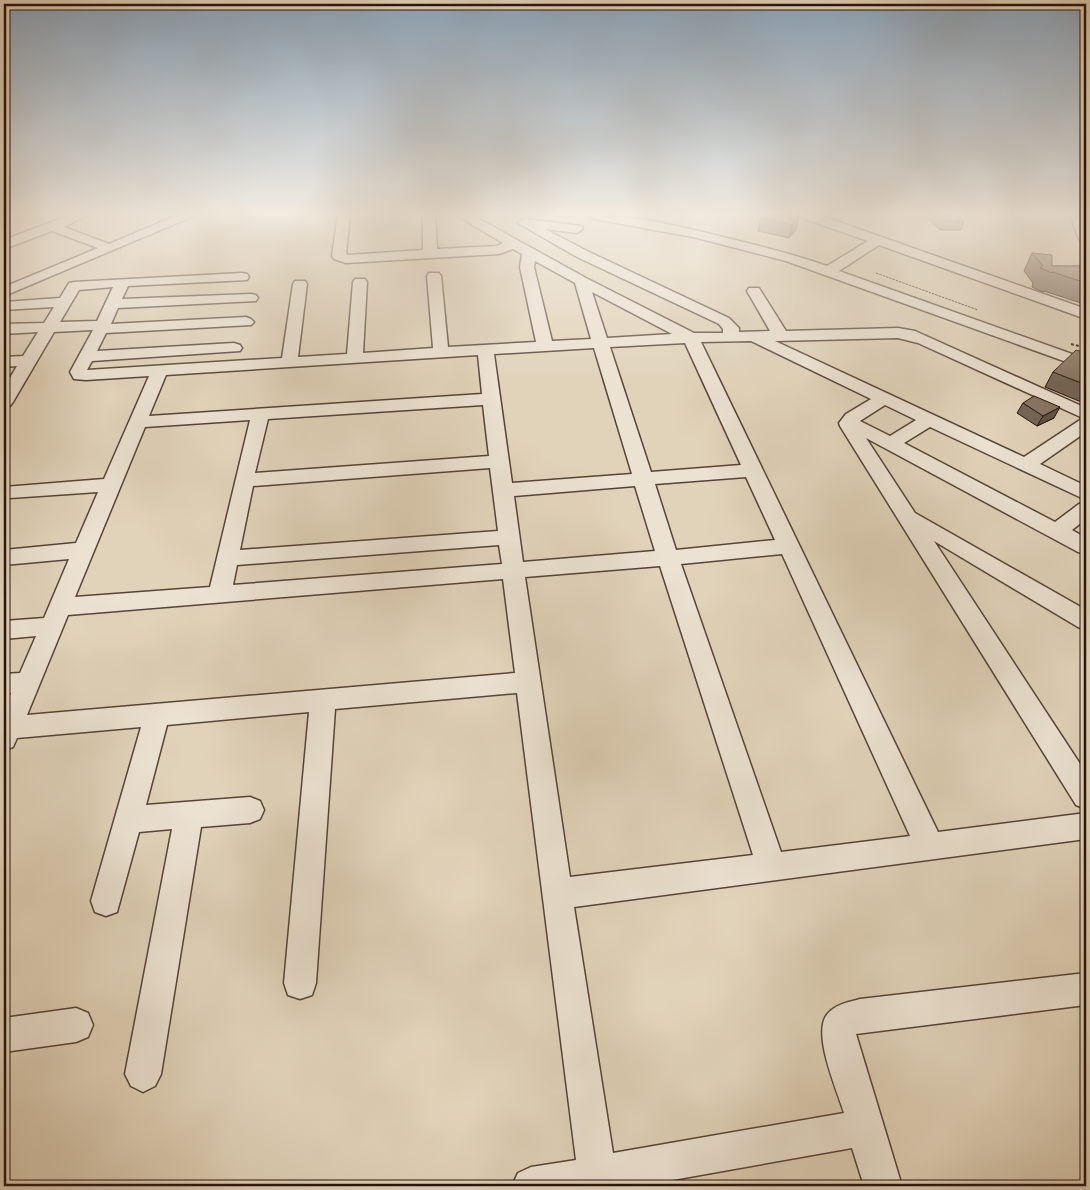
<svg xmlns="http://www.w3.org/2000/svg" width="1090" height="1190" viewBox="0 0 1090 1190" font-family="'IM FELL Double Pica',serif">
	<style>
		.lines { fill: none; stroke-linecap: round; stroke-linejoin: round }
		.minor-casing { stroke: #564438; stroke-width: 3 }
		.path-far1 { stroke: #28140c; stroke-width: 1; stroke-dasharray: 2.5 1; stroke-linecap: butt }
		.path { stroke: #28140c; stroke-width: 2; stroke-dasharray: 3 2; stroke-linecap: butt }
		.minor { fill: #ece2d2; fill-rule: evenodd }
		.wall { fill: #756658; stroke: #28140c }
		.shaded-wall { fill: #5f5347; stroke: #28140c }
		.building { fill: #876; stroke: #28140c }
	</style>
	<rect width="100%" height="100%" fill="#e1d3ba"/>
	<filter id="stains"><feTurbulence type="fractalNoise" baseFrequency=".004" numOctaves="4"/><feColorMatrix values="0 0 0 0 .2 0 0 0 0 .09 0 0 0 0 .02 0 0 0 .5 -.17"/></filter>
	<radialGradient id="worn" r=".72"><stop offset=".6" stop-color="#630" stop-opacity="0"/><stop offset="1" stop-color="#630" stop-opacity=".3"/></radialGradient>
	<g class="lines">
		<defs>
			<g id="minor">
				<polygon points="70,215 88,215 64,227 109,244 178,215 196,215 4,296 4,287 98,248 52,231 4,249 4,240"/>
				<path d="M338,215H350L346,254L348,255L423,250V215H435L437,249L497,246L503,243L456,215H472L586,278L694,333H723V329L719,324L577,257L518,223L524,219L582,226L583,229L577,233L545,229L587,251L729,318L739,328V332L770,331L747,291L749,288H759L786,331L898,328L915,331L1086,408V432L1040,464L1086,486V500L930,427L904,443L1055,522L1079,504L1086,502V519L1072,530L1086,538V554L1078,552L866,438L915,513L1086,610V630L1078,627L934,541L1086,773V809L1076,805L840,426L839,423L846,414L871,399L751,341L701,342L938,832L1086,813V839L574,907L613,1153L844,1113C837,1090 813,1036 826,1016C833,1005 848,1002 860,999L1086,973V1005L856,1034L902,1186H864L852,1148L639,1186H512L518,1173L531,1167L576,1160L517,693L335,709L316,983L312,995L300,999L288,995L284,983L309,712L167,725L146,805L250,797L260,801L264,810L260,819L250,823L201,827L161,1074L155,1086L143,1092L131,1086L125,1074L172,829L139,832L117,912L106,916L95,912L91,901L141,727L17,738L13,747L4,750V709L11,693L4,694V674L20,673L36,636L4,639V621L44,618L69,559L4,565V550L76,543L98,492L10,498L4,497V487L104,479L149,376L86,380L74,379L70,372L93,330L54,332L13,402L10,406L4,407V388L17,366L4,367V357L23,356L38,332L4,334V324L44,323L54,307L4,310V302L60,298L69,283L74,282L242,273L247,274L249,277L247,280L128,286L122,299L251,294L256,295L258,298L256,301L118,308L111,324L246,317L251,319L254,322L251,325L106,333L97,351L234,343L240,345L242,348L240,351L92,361L87,370L282,358L293,284L295,281H305L307,284L298,357L347,354L353,282L355,279H365L367,282L363,353L433,348L427,276L429,273H439L441,276L448,347L536,342L520,267L522,254L513,249L499,254L346,263L334,259L332,256ZM535,261L575,283L591,339L552,341L534,267ZM113,287L97,321L60,322L79,290ZM592,292L672,334L607,338ZM898,338L918,343L1085,419L1080,420L1024,457L775,341ZM685,343L741,465L651,472L610,347ZM594,348L632,474L512,483L494,354ZM478,355L482,394L149,416L166,375ZM483,405L489,456L255,473L268,419ZM885,405L916,420L890,436L860,421ZM250,420L210,587L75,597L145,427ZM490,468L498,531L240,550L253,486ZM746,477L775,540L676,550L655,484ZM635,486L655,551L523,562L514,496ZM499,545L502,564L233,585L237,565ZM782,554L910,836L781,852L681,564ZM660,566L753,855L570,877L525,577ZM503,579L515,673L27,715L68,615Z"/>
				<path d="M588,215C636,215 684,227 731,239C764,247 796,255 827,266L868,241L802,218L800,215H819L1086,309V319L879,245L839,271L1086,359V369L786,261L693,237L594,219Z"/>
				<polygon points="1070,215 1082,215 1086,224 1086,243 1079,239"/>
				<polygon points="76,1008 88,1013 93,1025 88,1037 76,1042 4,1052 4,1018"/>
			</g>
		</defs>
		<use href="#minor" class="minor-casing"/>
		<polyline class="path-far1" points="876,273 978,310"/>
		<polyline class="path" points="1071,344 1086,348"/>
		<use href="#minor" class="minor"/>
	</g>
	<g class="wall">
		<polygon points="796,215 796,230 789,238 758,231 761,218"/>
		<polygon points="924,215 957,215 964,221 961,230 940,230"/>
		<polygon points="1032,253 1052,266 1086,266 1086,300 1084,304 1044,291 1043,292 1032,287 1033,283 1024,271"/>
		<polygon points="1086,353 1086,404 1045,387 1053,372"/>
		<polygon points="1023,403 1054,418 1037,426 1017,413"/>
	</g>
	<g class="shaded-wall">
		<polygon points="799,216 796,230 789,238 792,225"/>
		<polygon points="1060,407 1054,418 1037,426 1043,416"/>
	</g>
	<g class="building">
		<polygon points="763,215 796,215 799,216 792,225 761,218"/>
		<polygon points="937,215 957,215 964,221 943,221"/>
		<polygon points="1032,253 1052,255 1052,266 1086,266 1086,283 1052,272 1052,273 1040,268 1043,266"/>
		<polygon points="1076,350 1086,353 1086,385 1053,372"/>
		<polygon points="1034,396 1060,407 1043,416 1023,403"/>
	</g>
	<linearGradient id="sky" x2="0" y2="1"><stop stop-color="#8ca6be"/><stop offset="0.56" stop-color="#f2ebe0"/><stop offset="1" stop-color="#f2ebe0" stop-opacity="0"/></linearGradient>
	<rect width="1090" height="382" fill="url(#sky)"/>
	<rect width="1090" height="1190" fill="none" stroke="#e1d3ba" stroke-width="20"/>
	<rect x="5" y="5" width="1080" height="1180" fill="none" stroke="#28140c" stroke-width="2.5"/>
	<rect x="10" y="10" width="1070" height="1170" fill="none" stroke="#28140c"/>
	<rect width="100%" height="100%" filter="url(#stains)"/>
	<rect width="100%" height="100%" fill="url(#worn)"/>
</svg>
